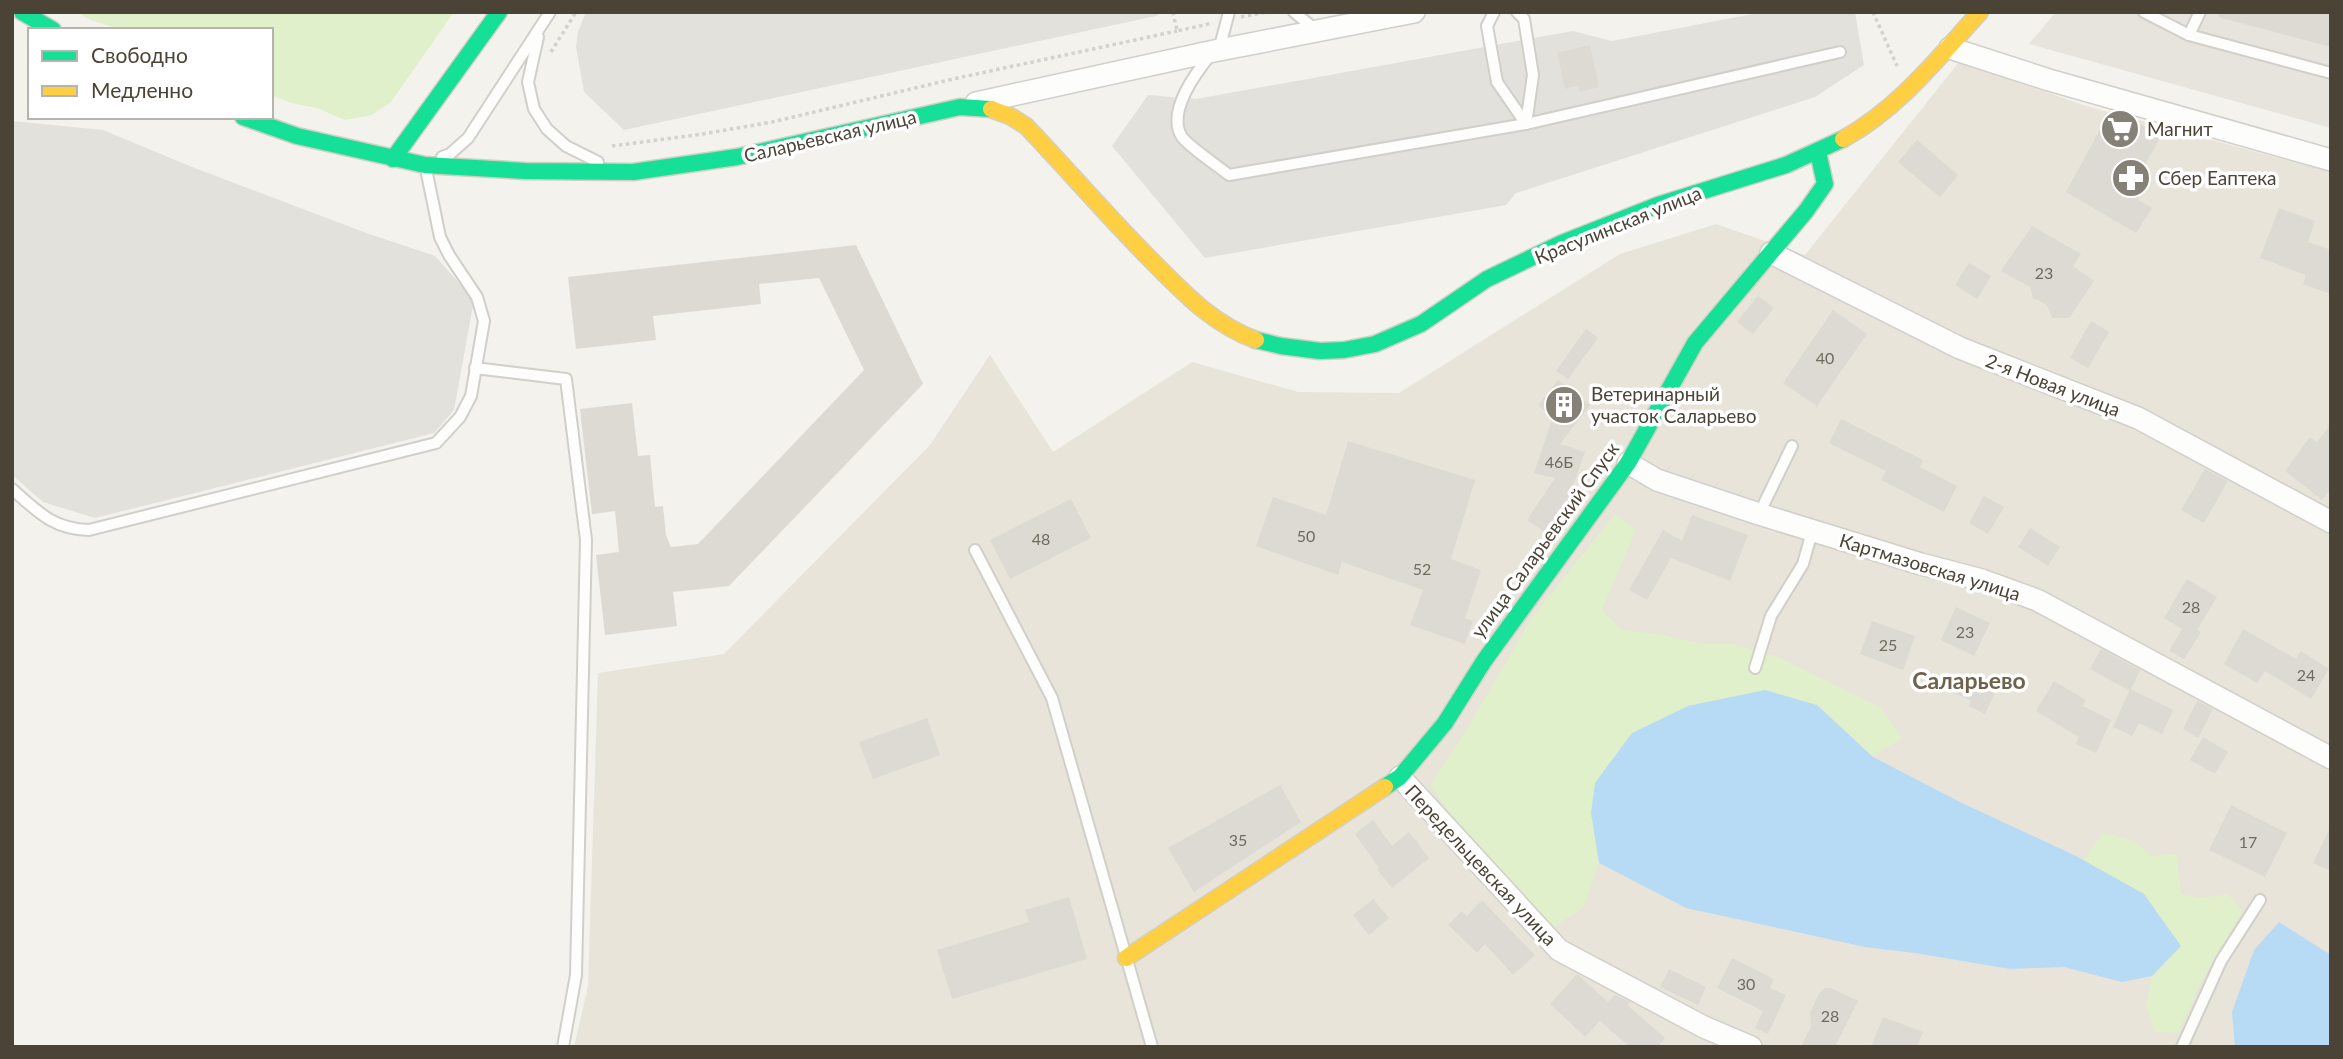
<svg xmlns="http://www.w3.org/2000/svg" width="2343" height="1059" viewBox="0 0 2343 1059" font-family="Lato,sans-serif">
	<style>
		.residential { fill: #e8e4d9 }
		.industrial { fill: #e7e3dd }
		.green { fill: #dff0ca }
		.parking { fill: #e2e1db }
		.water { fill: #b8dbf5 }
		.building { fill: #dddad4 }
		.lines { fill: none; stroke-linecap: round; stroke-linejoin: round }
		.lane-casing { stroke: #d1cfc9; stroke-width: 14 }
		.street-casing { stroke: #d1cfc9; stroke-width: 24 }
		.fast-casing { stroke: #d3cfc2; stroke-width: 19 }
		.slow-casing { stroke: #d3cfc2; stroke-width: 19 }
		.path { stroke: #d3d2cb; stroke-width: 3.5; stroke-dasharray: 3.5 3.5; stroke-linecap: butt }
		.lane { stroke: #fdfdfc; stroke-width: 10 }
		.street { stroke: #fdfdfc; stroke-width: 21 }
		.fast { stroke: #16e098; stroke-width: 16 }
		.slow { stroke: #ffcf43; stroke-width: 16 }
		.labels { text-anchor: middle; stroke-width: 7; stroke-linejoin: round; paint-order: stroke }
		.number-label { font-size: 16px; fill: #706a5e }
		.poi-label { font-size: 19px; fill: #4b4436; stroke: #fff; text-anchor: start }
		.street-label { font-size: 19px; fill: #4b4436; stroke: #fff }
		.quarter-label { font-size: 23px; font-weight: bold; fill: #6f624c; stroke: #fff }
	</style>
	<rect width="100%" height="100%" fill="#f3f2ec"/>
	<polygon class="residential" points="1959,62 2086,106 2331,172 2331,1047 574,1047 588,986 598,673 724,654 930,445 990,355 1053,452 1192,362 1298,392 1399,393 1620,254 1716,224 1805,255"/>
	<polygon class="industrial" points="2056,12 2331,12 2331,128 2029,44"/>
	<g class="green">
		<polygon points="76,12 454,12 391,102 372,115 345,120 317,108 291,103 271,95 271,30 124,30 93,21"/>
		<polygon points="1615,514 1636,530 1602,610 1622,630 1664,635 1703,644 1733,644 1778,657 1880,707 1902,738 1873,757 1817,705 1591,813 1599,863 1583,908 1553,927 1451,814 1430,785 1468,727 1533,616"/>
		<polygon points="2103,833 2135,841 2150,856 2176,854 2181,894 2202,898 2228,894 2243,911 2204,976 2178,1033 2154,1032 2146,1004 2152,976 2181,946 2083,860"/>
	</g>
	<g class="parking">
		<polygon points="586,12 1161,12 1156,16 624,130 584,92 576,47 578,32"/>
		<polygon points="1763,12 1855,12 1864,65 1815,97 1516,193 1506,205 1205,258 1112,146 1148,95 1196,99 1573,31 1612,41"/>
		<polygon points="12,121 103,130 192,167 369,234 435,256 474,300 454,410 434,433 95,518 43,502 12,475"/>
	</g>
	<g class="water">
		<polygon points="1765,690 1817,705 1873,757 1962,803 2076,856 2144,894 2181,946 2152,976 2122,982 2064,967 2010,969 1915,953 1865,947 1686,908 1599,863 1591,813 1595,783 1632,733 1688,706"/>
		<polygon points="2279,922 2331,955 2331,1047 2235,1047 2232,1012 2254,950"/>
	</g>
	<g class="building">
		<polygon points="2219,12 2331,12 2331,47 2218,17"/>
		<polygon points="1590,45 1599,87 1580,92 1578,86 1565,89 1557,53"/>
		<polygon points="2110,111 2162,134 2132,188 2141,194 2138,200 2152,208 2136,233 2066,192"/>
		<polygon points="1917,140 1958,175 1940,197 1898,162"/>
		<polygon points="2279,208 2315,221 2308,242 2331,250 2331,294 2303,284 2306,275 2260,258"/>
		<polygon points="2032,226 2081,254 2073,266 2094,281 2069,318 2052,318 2047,305 2033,298 2030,287 2001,271"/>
		<polygon points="856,245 923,384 729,586 673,592 677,626 605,635 596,555 619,552 615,511 592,514 580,409 632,403 638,456 650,455 655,507 663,506 666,535 671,547 698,544 864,370 819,278 759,284 761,304 653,316 656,340 576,349 568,277"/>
		<polygon points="1969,263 1991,276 1977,299 1955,285"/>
		<polygon points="1758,296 1774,308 1753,334 1737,322"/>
		<polygon points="1833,310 1867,334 1817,406 1783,383"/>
		<polygon points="2091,321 2109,332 2088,368 2070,358"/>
		<polygon points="1586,329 1598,338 1568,379 1556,371"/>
		<polygon points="1558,380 1590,405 1560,444 1585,452 1567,503 1571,506 1551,536 1527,520 1555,478 1534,473 1553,417 1538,405"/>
		<polygon points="1841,419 1923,460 1920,467 1957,486 1944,512 1881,480 1886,471 1829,443"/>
		<polygon points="2331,424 2331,489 2322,500 2285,471 2310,437 2317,442"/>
		<polygon points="1348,441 1475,480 1451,559 1481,570 1465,618 1473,621 1465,644 1410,625 1423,590 1342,562 1338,575 1256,546 1273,497 1326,515"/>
		<polygon points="2205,469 2228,481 2204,523 2181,510"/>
		<polygon points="1984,496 2004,507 1988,534 1969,523"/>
		<polygon points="1071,499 1091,538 1010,579 990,540"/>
		<polygon points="1692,515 1748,535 1730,581 1671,558 1647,600 1629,590 1663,530 1682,541"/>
		<polygon points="2030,528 2060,547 2048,566 2018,547"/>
		<polygon points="2187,579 2217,597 2197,630 2201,632 2184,659 2169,651 2182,629 2164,618"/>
		<polygon points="1956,607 1990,623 1974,656 1941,640"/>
		<polygon points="1872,621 1915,636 1903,670 1860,654"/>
		<polygon points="2243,629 2296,659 2301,651 2329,669 2311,699 2265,671 2257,683 2224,664"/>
		<polygon points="2101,649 2140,670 2130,691 2090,669"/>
		<polygon points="1960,674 1996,690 1985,714 1969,706 1971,700 1952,692"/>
		<polygon points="2054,681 2086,700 2083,706 2111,720 2096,753 2076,744 2079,737 2036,711"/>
		<polygon points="2130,689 2173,710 2162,734 2139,723 2132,736 2113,727"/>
		<polygon points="2197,701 2213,709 2198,738 2183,729"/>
		<polygon points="927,718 940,755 873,779 859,742"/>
		<polygon points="2203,737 2228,752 2215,774 2190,760"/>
		<polygon points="1280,785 1301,822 1194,892 1168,848"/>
		<polygon points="2231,805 2287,833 2265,877 2209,850"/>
		<polygon points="1373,820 1392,846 1409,832 1429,858 1392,888 1377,869 1379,868 1355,834"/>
		<polygon points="2331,826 2331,871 2313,863"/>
		<polygon points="1069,897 1087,959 952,999 937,950 1029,922 1025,910"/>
		<polygon points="1373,899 1389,918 1369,935 1353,915"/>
		<polygon points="1482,900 1535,955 1513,975 1485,944 1477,953 1448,925 1462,911 1467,916"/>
		<polygon points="1732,958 1774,979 1770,988 1786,995 1768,1034 1755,1028 1763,1011 1717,988"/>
		<polygon points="1669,969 1706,987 1698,1005 1660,987"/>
		<polygon points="1577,974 1608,1002 1615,995 1630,1002 1627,1005 1665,1038 1658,1047 1630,1047 1600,1021 1585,1037 1550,1004"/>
		<polygon points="1825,988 1831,988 1858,1001 1835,1047 1801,1047 1811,1026 1810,1013 1819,994"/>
		<polygon points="1883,1017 1923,1032 1917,1047 1871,1047"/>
	</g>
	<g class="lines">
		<defs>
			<g id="lane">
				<polyline points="1294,12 1316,30"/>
				<polyline points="1494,12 1487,26 1497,82 1526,124"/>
				<polyline points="1517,12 1524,19 1533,75 1526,124"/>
				<polyline points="2144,12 2189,35 2331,73"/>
				<polyline points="2189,35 2200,12"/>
				<polyline points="538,37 528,82 534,109 547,129 566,146 598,162"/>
				<polyline points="1219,50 1229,12"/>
				<path d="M1212,53C1197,71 1166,112 1182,137C1188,146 1218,166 1229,175L1526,124L1840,52"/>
				<polyline points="442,157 450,154 468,138 550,12"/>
				<polyline points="475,368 566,379 586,540 576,975 563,1047"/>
				<path d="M12,489C38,512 53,529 89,530L436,443L460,417L471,396L484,321L477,297L449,255L440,237L426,169"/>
				<polyline points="1759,514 1792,446"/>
				<polyline points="975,550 1052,698 1152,1047"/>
				<polyline points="1755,668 1771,616 1803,564 1812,532"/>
				<polyline points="2182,1047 2221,961 2260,900"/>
			</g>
			<g id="street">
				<polyline points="1950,48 2049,80 2331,160"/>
				<polyline points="976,103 1214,51 1414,12"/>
				<polyline points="1771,253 1960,348 2138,418 2331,522"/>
				<polyline points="1628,463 1657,480 1759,514 1921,564 1982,580 2037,600 2331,758"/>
				<polyline points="1400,777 1559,950 1704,1027 1751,1047"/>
			</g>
			<g id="fast">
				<polyline points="22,12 53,30"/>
				<polyline points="243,117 297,136 425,165 525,171 633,172 737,157 960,107 991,109"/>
				<polyline points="393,159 499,12"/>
				<polyline points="1256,340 1281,346 1320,351 1344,350 1375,344 1421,324 1487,279 1562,243 1658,205 1786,165 1843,139"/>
				<polyline points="1385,787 1400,777 1445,723 1484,661 1628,463 1695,343 1806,211 1825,184 1818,152"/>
			</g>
			<g id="slow">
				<path d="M991,109L1010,116L1026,126C1068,170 1108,217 1151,260C1183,292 1212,324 1256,340"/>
				<path d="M1843,139C1898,109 1938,58 1980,12"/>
				<polyline points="1126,958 1385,787"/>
			</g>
		</defs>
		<use href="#lane" class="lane-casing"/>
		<use href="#street" class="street-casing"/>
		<use href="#fast" class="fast-casing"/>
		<use href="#slow" class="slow-casing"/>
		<g class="path">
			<polyline points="1173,12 1177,31 1213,23"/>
			<polyline points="1873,12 1897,66"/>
			<polyline points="1241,17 1267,12"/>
			<polyline points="551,52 576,12"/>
			<polyline points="612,146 703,134 772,122 953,79 1177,31"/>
		</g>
		<use href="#lane" class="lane"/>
		<use href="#street" class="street"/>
		<use href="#fast" class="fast"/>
		<use href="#slow" class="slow"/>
	</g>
	<defs>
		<symbol id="supermarket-disc" viewBox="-11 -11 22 22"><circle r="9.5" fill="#868176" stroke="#fff"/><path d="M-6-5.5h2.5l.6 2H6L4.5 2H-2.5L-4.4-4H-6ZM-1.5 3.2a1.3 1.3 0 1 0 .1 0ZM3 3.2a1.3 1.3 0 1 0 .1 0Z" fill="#fff"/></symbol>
		<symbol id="pharmacy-disc" viewBox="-11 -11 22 22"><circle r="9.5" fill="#868176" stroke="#fff"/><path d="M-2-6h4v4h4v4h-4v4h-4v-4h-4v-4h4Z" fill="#fff"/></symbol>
		<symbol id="building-disc" viewBox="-11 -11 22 22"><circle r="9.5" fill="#868176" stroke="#fff"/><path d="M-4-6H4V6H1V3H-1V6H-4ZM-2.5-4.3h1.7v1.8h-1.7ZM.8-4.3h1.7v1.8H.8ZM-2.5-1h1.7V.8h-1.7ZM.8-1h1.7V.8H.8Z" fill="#fff"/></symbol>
	</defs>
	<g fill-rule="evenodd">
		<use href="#supermarket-disc" x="2098" y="107" width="44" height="44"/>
		<use href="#pharmacy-disc" x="2109" y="156" width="44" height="44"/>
		<use href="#building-disc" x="1542" y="383" width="44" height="44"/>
	</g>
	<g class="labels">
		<g class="number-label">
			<text x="2044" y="279">23</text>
			<text x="1825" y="364">40</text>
			<text x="1559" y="468">46Б</text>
			<text x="1306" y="542">50</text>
			<text x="1041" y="545">48</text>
			<text x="1422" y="575">52</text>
			<text x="2191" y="613">28</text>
			<text x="1965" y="638">23</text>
			<text x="1888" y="651">25</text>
			<text x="2306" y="681">24</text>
			<text x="1238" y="846">35</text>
			<text x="2248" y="848">17</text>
			<text x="1746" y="990">30</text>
			<text x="1830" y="1022">28</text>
		</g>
		<g class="poi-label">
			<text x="2147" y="136">Магнит</text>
			<text x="2158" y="185">Сбер Еаптека</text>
			<text x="1591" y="401">Ветеринарный<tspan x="1591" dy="22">участок Саларьево</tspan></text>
		</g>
		<g class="street-label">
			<text transform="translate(830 136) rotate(-13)" y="7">Саларьевская улица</text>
			<text transform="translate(1618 225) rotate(-22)" y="7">Красулинская улица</text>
			<text transform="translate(2053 385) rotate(21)" y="7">2-я Новая улица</text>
			<text transform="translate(1545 540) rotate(-54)" y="7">улица Саларьевский Спуск</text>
			<text transform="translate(1930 567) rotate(17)" y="7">Картмазовская улица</text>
			<text transform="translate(1481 865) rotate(47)" y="7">Передельцевская улица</text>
		</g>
		<g class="quarter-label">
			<text x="1969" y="689">Саларьево</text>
		</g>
	</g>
	<rect width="2343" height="1059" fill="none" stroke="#4b4436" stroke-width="28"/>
	<rect x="28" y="28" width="245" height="91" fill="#ffffff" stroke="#b7b4af" stroke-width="2"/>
	<rect x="42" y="51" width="35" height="10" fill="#16e098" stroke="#b7b4af" stroke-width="2"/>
	<text x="91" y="63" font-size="21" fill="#4b4436">Свободно</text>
	<rect x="42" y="86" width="35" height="10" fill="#ffcf43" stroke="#b7b4af" stroke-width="2"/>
	<text x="91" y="98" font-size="21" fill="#4b4436">Медленно</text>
</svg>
